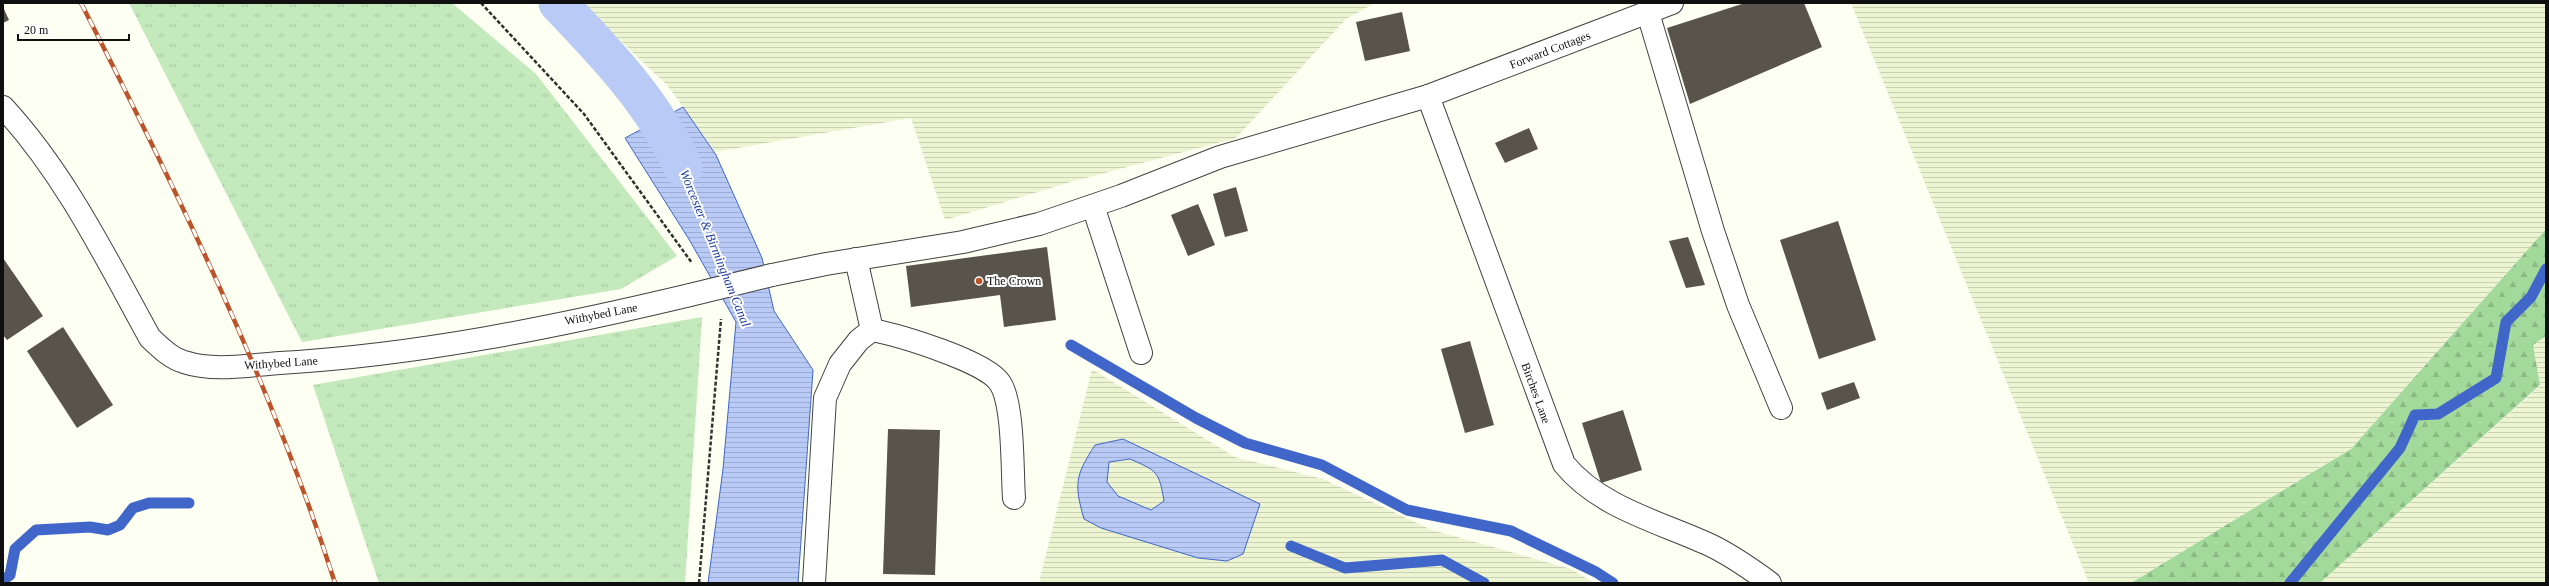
<svg xmlns="http://www.w3.org/2000/svg" width="2549" height="586" viewBox="0 0 2549 586" font-family="'Times New Roman',serif">
	<style>
		.farmland { fill: url(#farmland-rules) }
		.grass { fill: url(#grass-tufts) }
		.forest { fill: url(#forest-firs) }
		.water { fill: url(#water-rules); stroke: #4066ca; fill-rule: evenodd }
		.lines { fill: none; stroke-linecap: round; stroke-linejoin: round }
		.stream { stroke: #4066ca; stroke-width: 11 }
		.canal { stroke: #b8caf5; stroke-width: 39 }
		.building { fill: #58544c }
		.minor-casing { stroke: #424242; stroke-width: 24 }
		.path { stroke: #313131; stroke-width: 2.5; stroke-dasharray: 4 2; stroke-linecap: butt }
		.minor { stroke: #fff; stroke-width: 22 }
		.rail-casing { stroke: #bc532a; stroke-width: 4.5 }
		.rail { stroke: #fff; stroke-width: 3; stroke-dasharray: 9; stroke-linecap: butt }
		.minor-bridge-casing { stroke: #424242; stroke-width: 24; stroke-linecap: butt }
		.minor-bridge { stroke: #fff; stroke-width: 22 }
		.poi-dot { fill: #bc532a; stroke: #fff; stroke-width: 1.5 }
		.labels { text-anchor: middle; stroke-width: 4; stroke-linejoin: round; paint-order: stroke }
		.street-label { font-size: 12px; fill: #0f0f0f; stroke: #fff }
		.poi-label { font-size: 12px; fill: #0f0f0f; stroke: #fff; text-anchor: start }
		.water-label { font-size: 13px; font-style: italic; fill: #1b3a9f; stroke: #fff }
	</style>
	<defs>
		<pattern id="farmland-rules" width="6" height="5" patternUnits="userSpaceOnUse"><rect width="6" height="5" fill="#ecf4d2"/><path d="M0 2.5h6" fill="none" stroke="#c9d0b3"/></pattern>
		<pattern id="grass-tufts" width="24" height="20" patternUnits="userSpaceOnUse"><rect width="24" height="20" fill="#c4e9bc"/><path d="M3 7l-1-3M5 7V3M7 7l1-3M15 17l-1-3M17 17v-4M19 17l1-3" fill="none" stroke="#a7c7a0"/></pattern>
		<pattern id="forest-firs" width="22" height="20" patternUnits="userSpaceOnUse"><rect width="22" height="20" fill="#a3d99b"/><path d="M5 1l3.5 6h-7zM16 11l3.5 6h-7z" fill="#8bb984"/></pattern>
		<pattern id="water-rules" width="6" height="5" patternUnits="userSpaceOnUse"><rect width="6" height="5" fill="#b8caf5"/><path d="M0 2.5h6" fill="none" stroke="#9dacd1"/></pattern>
	</defs>
	<rect width="100%" height="100%" fill="#fdfff2"/>
	<g class="farmland">
		<polygon points="581,3 1375,3 1346,19 1236,138 1071,182 945,220 911,118 715,152 668,86"/>
		<polygon points="1851,3 2546,3 2546,229 2351,449 2131,583 2089,583"/>
		<polygon points="2546,336 2546,583 2320,583 2540,386 2533,345"/>
		<polygon points="1092,369 1235,457 1323,479 1432,530 1571,569 1594,583 1039,583"/>
	</g>
	<g class="grass">
		<polygon points="129,3 452,3 536,74 677,256 621,289 302,342"/>
		<polygon points="702,317 685,583 379,583 313,385"/>
	</g>
	<polygon class="forest" points="2546,229 2546,336 2533,345 2540,385 2320,583 2131,583 2351,449"/>
	<g class="water">
		<polygon points="683,107 716,155 762,258 774,311 813,370 798,583 708,583 723,469 736,322 690,241 625,138"/>
		<path d="M1123,439L1260,504L1243,554L1227,561L1198,558L1101,528L1084,519C1074,484 1075,476 1095,445ZM1130,459C1157,471 1159,471 1164,501L1151,510L1118,496L1107,482L1109,462Z"/>
	</g>
	<g class="lines">
		<g class="stream">
			<polyline points="1071,345 1196,418 1245,443 1322,465 1407,510 1511,531 1596,572 1613,583"/>
			<polyline points="1291,546 1345,568 1442,560 1484,583"/>
			<polyline points="3,580 10,575 15,549 36,530 90,527 108,530 120,525 133,508 149,503 189,503"/>
			<polyline points="2290,583 2400,448 2415,415 2438,414 2496,378 2506,322 2531,297 2546,269"/>
		</g>
		<path class="canal" d="M558,3C606,53 654,103 683,167"/>
	</g>
	<g class="building">
		<polygon points="1745,3 1804,3 1822,47 1690,104 1667,28"/>
		<polygon points="3,7 9,20 3,23"/>
		<polygon points="1402,12 1410,51 1365,61 1356,22"/>
		<polygon points="1529,128 1538,149 1505,163 1495,143"/>
		<polygon points="1236,187 1248,231 1225,237 1213,194"/>
		<polygon points="1198,204 1215,245 1188,256 1171,215"/>
		<polygon points="1838,221 1876,340 1819,359 1780,240"/>
		<polygon points="1688,237 1705,285 1686,288 1669,241"/>
		<polygon points="1047,247 1056,320 1004,327 1000,295 911,307 906,266"/>
		<polygon points="3,258 43,316 7,340 3,335"/>
		<polygon points="63,327 113,405 77,428 27,351"/>
		<polygon points="1470,341 1494,425 1465,433 1441,349"/>
		<polygon points="1854,382 1860,398 1827,410 1821,393"/>
		<polygon points="1623,410 1642,470 1601,483 1582,423"/>
		<polygon points="888,429 940,430 935,575 883,574"/>
	</g>
	<g class="lines">
		<defs>
			<g id="minor">
				<polyline points="1648,13 1713,231 1738,305 1781,408"/>
				<path d="M1428,96L1564,464C1600,508 1660,522 1710,545C1731,555 1751,569 1770,583"/>
				<path d="M3,107C65,174 106,258 150,338C160,347 170,358 184,362C214,372 249,365 280,363C418,355 556,327 690,295"/>
				<polyline points="1093,206 1141,353"/>
				<path d="M856,259L872,330C898,335 986,361 1000,383C1014,404 1012,471 1014,498"/>
				<polyline points="772,275 826,264 963,242 1039,224 1121,196 1220,157 1428,96 1672,3"/>
				<polyline points="814,583 825,398 840,364 859,340 872,330"/>
			</g>
		</defs>
		<use href="#minor" class="minor-casing"/>
		<g class="path">
			<polyline points="481,3 584,114 692,263"/>
			<polyline points="699,583 721,319"/>
		</g>
		<use href="#minor" class="minor"/>
		<defs>
			<path id="rail" d="M81,3C177,191 271,382 335,583"/>
		</defs>
		<use href="#rail" class="rail-casing"/>
		<use href="#rail" class="rail"/>
		<defs>
			<polyline id="minor-bridge" points="690,295 772,275"/>
		</defs>
		<use href="#minor-bridge" class="minor-bridge-casing"/>
		<use href="#minor-bridge" class="minor-bridge"/>
	</g>
	<circle class="poi-dot" cx="979" cy="281" r="4"/>
	<g class="labels">
		<g class="street-label">
			<text transform="translate(1550 50) rotate(-21)" y="4">Forward Cottages</text>
			<text transform="translate(601 314) rotate(-11)" y="4">Withybed Lane</text>
			<text transform="translate(281 363) rotate(-4)" y="4">Withybed Lane</text>
			<text transform="translate(1536 393) rotate(70)" y="4">Birches Lane</text>
		</g>
		<g class="poi-label">
			<text x="987" y="285">The Crown</text>
		</g>
		<g class="water-label">
			<text transform="translate(716 248) rotate(68)" y="5">Worcester &amp; Birmingham Canal</text>
		</g>
	</g>
	<rect width="2549" height="586" fill="none" stroke="#0f0f0f" stroke-width="8"/>
	<path d="M18 34v6h111v-6" fill="none" stroke="#0f0f0f" stroke-width="2"/>
	<text x="24" y="34" font-size="12" fill="#0f0f0f" stroke="#ffffff" stroke-width="3" paint-order="stroke">20 m</text>
</svg>
